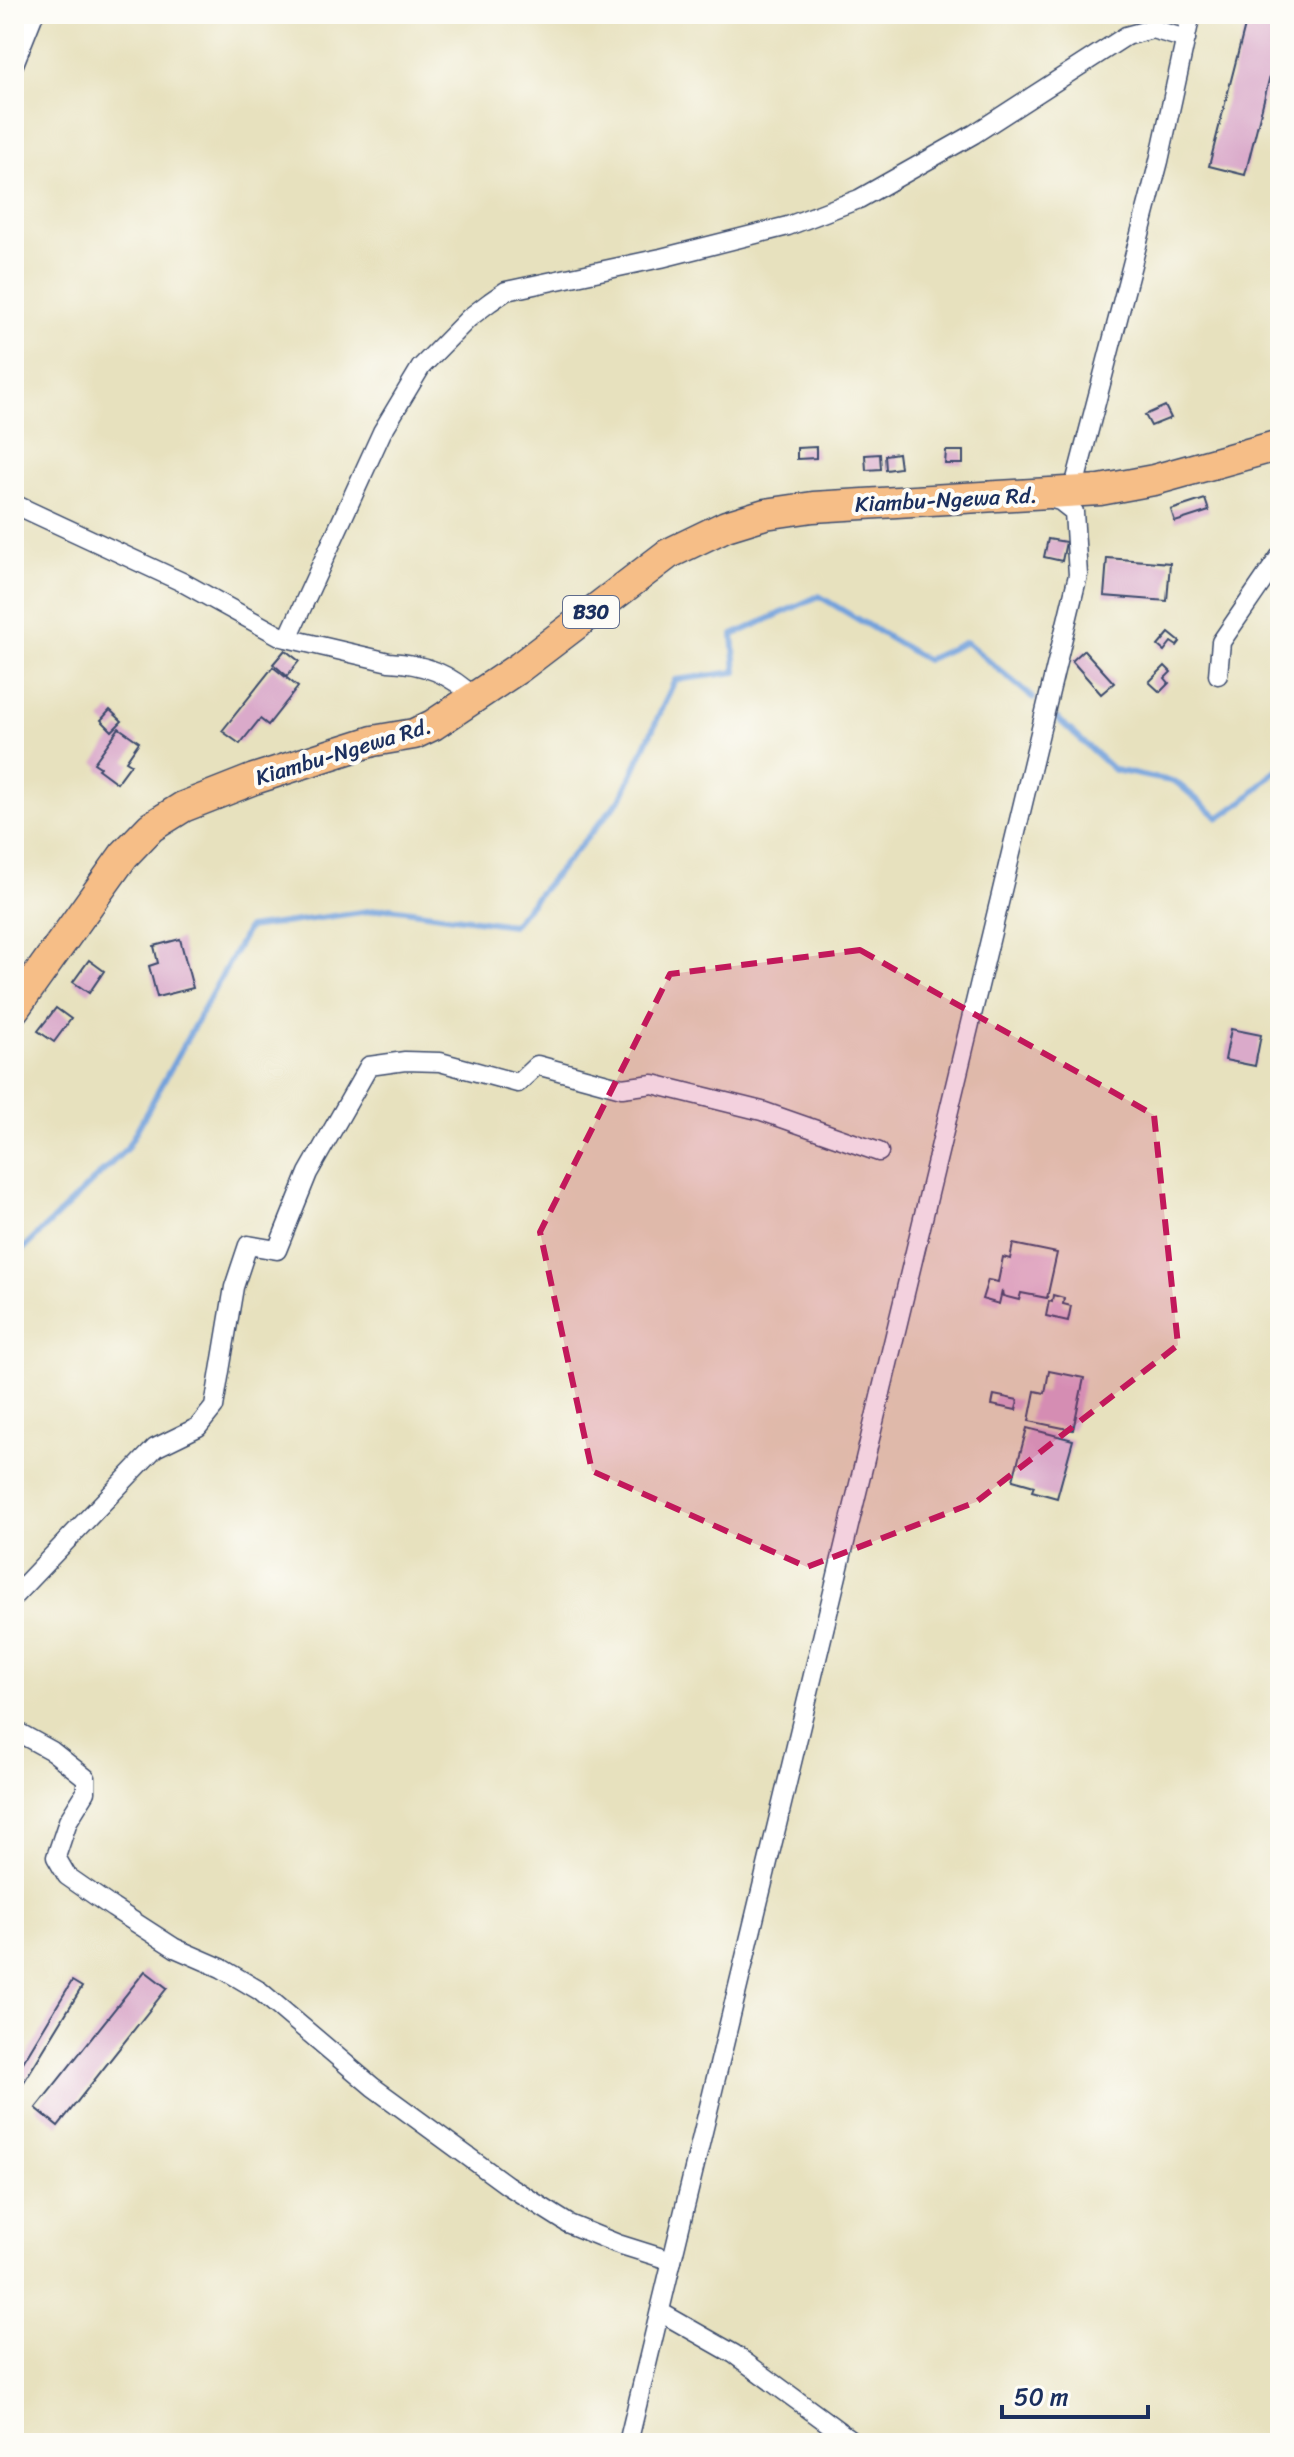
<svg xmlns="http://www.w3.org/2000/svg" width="1294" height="2457" viewBox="0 0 1294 2457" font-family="Sriracha,sans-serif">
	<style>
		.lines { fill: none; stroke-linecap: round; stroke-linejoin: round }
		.stream { stroke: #72a1db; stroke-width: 6 }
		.building { fill: #daaaca }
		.minor-casing { stroke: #3a4a6c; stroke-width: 21 }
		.trunk-casing { stroke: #3a4a6c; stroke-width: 33 }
		.minor { stroke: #fff; stroke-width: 18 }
		.trunk { stroke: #f6be87; stroke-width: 30 }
		.marked { fill: #c2185b; fill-opacity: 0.2; stroke: #c2185b; stroke-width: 6; stroke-dasharray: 16 10; stroke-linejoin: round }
		.labels { text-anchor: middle; stroke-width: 8; stroke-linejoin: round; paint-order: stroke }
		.shield { fill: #fdfcf7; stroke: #5f6c8c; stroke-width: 2 }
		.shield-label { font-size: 20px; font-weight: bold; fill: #1b2f5e }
		.street-label { font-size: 22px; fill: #1b2f5e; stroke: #fdfcf7 }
	</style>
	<rect width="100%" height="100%" fill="#fdfcf7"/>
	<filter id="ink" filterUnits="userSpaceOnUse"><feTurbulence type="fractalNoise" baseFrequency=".0125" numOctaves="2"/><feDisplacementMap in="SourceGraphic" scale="16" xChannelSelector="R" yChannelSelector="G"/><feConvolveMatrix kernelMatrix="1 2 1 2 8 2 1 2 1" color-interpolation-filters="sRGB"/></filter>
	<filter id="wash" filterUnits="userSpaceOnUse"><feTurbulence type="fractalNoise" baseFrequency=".006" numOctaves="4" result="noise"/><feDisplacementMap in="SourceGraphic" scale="32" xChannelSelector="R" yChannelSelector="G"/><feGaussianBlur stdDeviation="1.8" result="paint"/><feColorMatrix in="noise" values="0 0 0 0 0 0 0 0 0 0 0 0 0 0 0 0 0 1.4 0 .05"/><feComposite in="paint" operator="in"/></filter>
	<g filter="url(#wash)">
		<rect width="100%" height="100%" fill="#e7e1be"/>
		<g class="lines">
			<g class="stream">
				<polyline points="1058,719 1114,770 1176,782 1219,818 1246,799 1280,767"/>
				<polyline points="14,1258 127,1148 248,928 390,908 512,925 622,797 675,680 736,672 733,635 819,596 926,660 966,642 1033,698"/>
			</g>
		</g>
		<g id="blocks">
			<g class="building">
				<polygon points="1248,14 1280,14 1280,36 1245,175 1209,166"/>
				<polygon points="1165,406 1171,418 1151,426 1145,415"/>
				<polygon points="816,447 816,458 797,459 797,448"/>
				<polygon points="946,451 963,451 963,464 945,464"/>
				<polygon points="898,453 900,468 886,470 885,455"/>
				<polygon points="880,454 881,469 866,470 865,455"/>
				<polygon points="1205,499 1209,511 1175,522 1171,510"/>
				<polygon points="1048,539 1066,542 1062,561 1044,557"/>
				<polygon points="1107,558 1170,563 1167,601 1104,596"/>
				<polygon points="1169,633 1180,642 1177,646 1171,642 1164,651 1158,646"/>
				<polygon points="285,650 299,661 287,676 273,664"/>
				<polygon points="1084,650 1114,683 1101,694 1072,661"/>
				<polygon points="1165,666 1171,672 1165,678 1169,683 1160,692 1149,682"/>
				<polygon points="273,667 298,687 268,725 260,719 240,744 222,731"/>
				<polygon points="110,710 122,721 112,731 101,720"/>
				<polygon points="119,728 139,742 126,761 131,764 117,783 98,769 100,767 94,763"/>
				<polygon points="180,939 193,988 157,997 149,966 158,963 154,946"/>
				<polygon points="89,960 104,971 89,993 73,982"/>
				<polygon points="56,1008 71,1019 54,1042 38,1031"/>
				<polygon points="1231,1029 1261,1035 1255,1066 1225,1060"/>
				<polygon points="1013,1244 1057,1253 1047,1298 1021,1293 1019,1300 1003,1296 1002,1291 999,1304 982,1299 988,1280 998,1282 1003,1257 1010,1259"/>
				<polygon points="1053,1295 1064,1298 1063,1304 1071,1306 1068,1321 1046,1316 1049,1301 1052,1302"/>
				<polygon points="1049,1371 1084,1378 1073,1430 1029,1421 1035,1391 1045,1393"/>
				<polygon points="994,1395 1018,1400 1016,1410 992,1405"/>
				<polygon points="1027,1428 1073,1440 1057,1498 1032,1491 1034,1486 1013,1480"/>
				<polygon points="145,1971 167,1988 58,2126 36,2108"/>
				<polygon points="72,1981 82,1987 19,2090 14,2087 14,2077"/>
			</g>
		</g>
	</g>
	<g filter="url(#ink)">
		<use href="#blocks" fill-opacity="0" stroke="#3a4a6c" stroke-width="2"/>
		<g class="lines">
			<defs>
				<g id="minor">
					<polyline points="14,64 34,14"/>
					<polyline points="1073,491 1159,161 1191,14"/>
					<path d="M14,504L182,582L282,637L389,662C425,664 449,673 475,698"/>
					<polyline points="288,638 382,432 421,367 469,318 490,302 506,291 661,258 788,226 859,199 974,134 1126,36 1152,29 1186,39"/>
					<polyline points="1218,675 1221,642 1280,556"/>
					<polyline points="14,1596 155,1448 198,1427 214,1407 234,1287 248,1245 277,1250 308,1173 369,1066 405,1061 440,1062 518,1083 537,1065 622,1088 653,1084 762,1111 879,1152"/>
					<polyline points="14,1730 52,1751 86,1778 86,1792 68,1821 56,1857 67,1876 113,1908 175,1948 221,1968 260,1991 373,2087 507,2185 569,2224 618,2244 672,2261"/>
					<polyline points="660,2312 734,2354 855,2443"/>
					<polyline points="628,2443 1078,575 1074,512 1060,501 1045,497"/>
				</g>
				<polyline id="trunk" points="14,1009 124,855 151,827 183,807 254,779 373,741 414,734 433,725 520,667 668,554 726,526 765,514 813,507 1100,490 1154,480 1280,445"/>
			</defs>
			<use href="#minor" class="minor-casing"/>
			<use href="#trunk" class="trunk-casing"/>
			<use href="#minor" class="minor"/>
			<use href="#trunk" class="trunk"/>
		</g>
	</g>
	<path class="marked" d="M860,950L1154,1115L1178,1345L976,1502L807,1567L592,1471L540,1232L670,974Z"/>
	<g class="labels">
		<rect class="shield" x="563" y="596" width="56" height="32" rx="6"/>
		<g class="shield-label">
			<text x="591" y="619">B30</text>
		</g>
		<g class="street-label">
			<text transform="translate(946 499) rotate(-3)" y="8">Kiambu-Ngewa Rd.</text>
			<text transform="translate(343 751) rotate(-17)" y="8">Kiambu-Ngewa Rd.</text>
		</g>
	</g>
	<rect width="1294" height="2457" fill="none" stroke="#fdfcf7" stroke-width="48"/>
	<path d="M1002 2405v12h146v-12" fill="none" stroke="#1b2f5e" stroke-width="4"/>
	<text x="1014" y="2405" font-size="24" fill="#1b2f5e" stroke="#fdfcf7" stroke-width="6" paint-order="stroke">50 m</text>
</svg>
